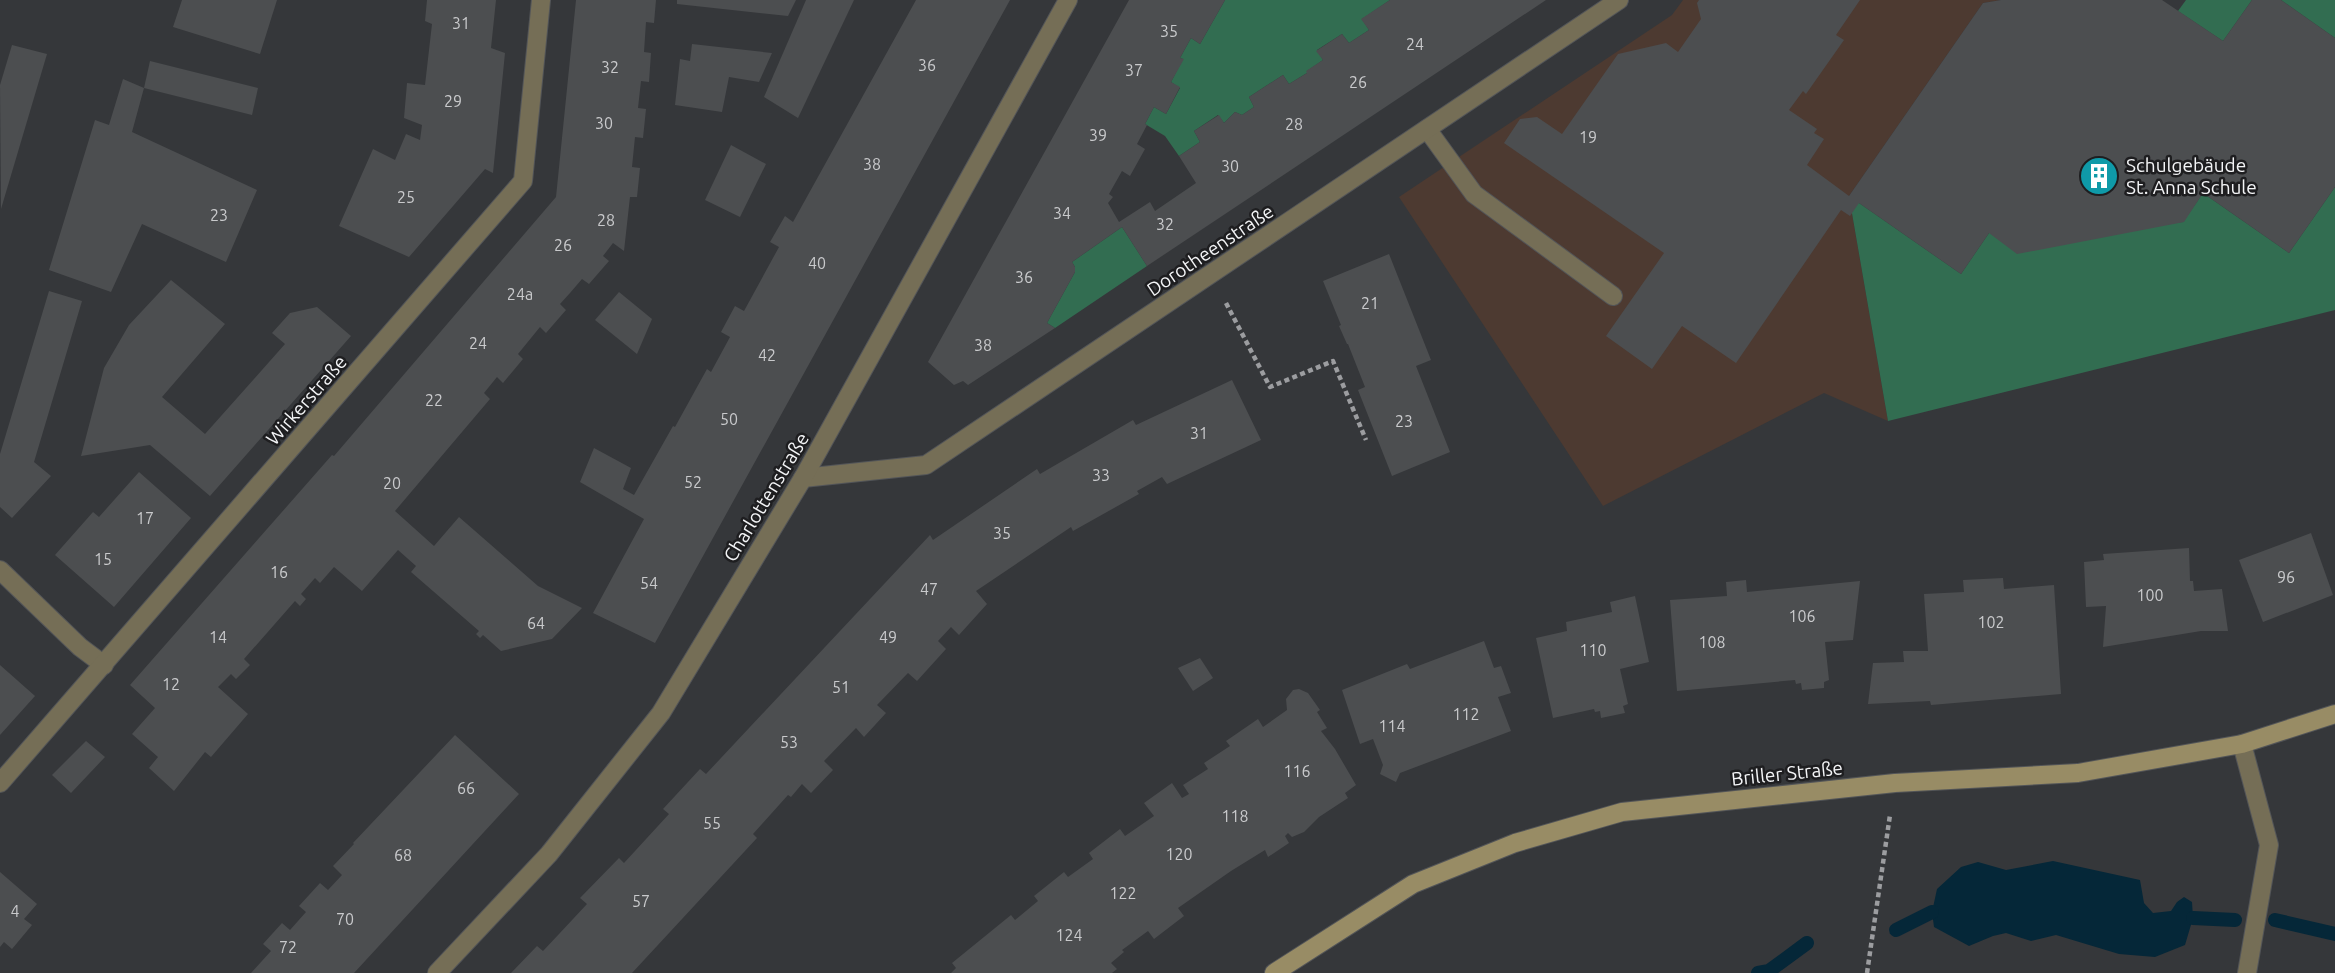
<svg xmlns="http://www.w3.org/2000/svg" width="2335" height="973" viewBox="0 0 2335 973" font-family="Ubuntu,sans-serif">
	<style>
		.education { fill: #4d3a31 }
		.green { fill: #326d51 }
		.water { fill: #052738 }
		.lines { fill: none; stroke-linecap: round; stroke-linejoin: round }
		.stream { stroke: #052738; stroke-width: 14 }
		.building { fill: #4c4e50 }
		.service-casing { stroke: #535558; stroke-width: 20 }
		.minor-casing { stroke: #535558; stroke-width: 20 }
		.secondary-casing { stroke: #535558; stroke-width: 20 }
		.path { stroke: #9c9da0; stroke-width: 4.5; stroke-dasharray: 5 3.5; stroke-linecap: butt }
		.service { stroke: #756e56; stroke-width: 18 }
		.minor { stroke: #756e56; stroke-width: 18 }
		.secondary { stroke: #988c65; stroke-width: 18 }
		.labels { text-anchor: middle; stroke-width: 5; stroke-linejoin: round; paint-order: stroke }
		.number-label { font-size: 16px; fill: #c9cacc }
		.poi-label { font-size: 19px; fill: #f3f4f6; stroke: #1e1e20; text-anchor: start }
		.street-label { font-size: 19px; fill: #f3f4f6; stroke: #1e1e20 }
	</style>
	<rect width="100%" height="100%" fill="#35373a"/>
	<polygon class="education" points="1683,0 2001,0 1983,3 1849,196 1888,421 1824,393 1603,506 1399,197 1672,15"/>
	<g class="green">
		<polygon points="1225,0 1390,0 1362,19 1369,30 1349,43 1342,34 1317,50 1323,60 1307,71 1307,73 1289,84 1283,75 1249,97 1254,107 1242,115 1235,112 1224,123 1218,115 1194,131 1200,142 1179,156 1165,136 1145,124 1154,107 1166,114 1180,88 1171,82 1183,59 1180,58 1191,38 1200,44"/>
		<polygon points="2186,0 2252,0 2223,41 2178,11"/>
		<polygon points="2281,0 2335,0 2335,38"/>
		<polygon points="2335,187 2335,310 1888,421 1849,196 1961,274 1989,233 2183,222 2203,193 2289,253"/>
		<polygon points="1122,227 1147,266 1055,328 1047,323 1075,272 1075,267 1072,262"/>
	</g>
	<polygon class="water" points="2053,861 2140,880 2144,903 2153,913 2171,911 2177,902 2184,897 2192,902 2193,918 2185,945 2155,957 2119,954 2056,935 2031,941 2006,933 1993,936 1969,946 1934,927 1932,912 1937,889 1961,867 1978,862 2006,870"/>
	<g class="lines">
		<g class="stream">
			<polyline points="2193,918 2235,920"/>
			<polyline points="2275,920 2335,934"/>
			<polyline points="1896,930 1932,912"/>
			<polyline points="1758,973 1769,971 1807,943"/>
		</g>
	</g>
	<g class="building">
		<polygon points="182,0 277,0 260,54 173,27"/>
		<polygon points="427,0 496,0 491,48 505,53 493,173 485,169 409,257 339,226 373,149 395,160 406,134 420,140 422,125 404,118 407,83 425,85 432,24 425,21"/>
		<polygon points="576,0 656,0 654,23 646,22 644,52 651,53 649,82 641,81 638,108 646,109 643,138 635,137 632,167 640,168 637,197 630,197 624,251 613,243 603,256 609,261 589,284 582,279 570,293 560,304 566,310 546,333 540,327 518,354 523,359 503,383 497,377 484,393 490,399 395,511 434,546 459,517 538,586 582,608 552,639 501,651 483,635 480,638 476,634 479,631 411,572 416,566 398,550 362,591 334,567 320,583 315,578 301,594 306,599 300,606 295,601 244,659 250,665 236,679 231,674 218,687 248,714 211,757 205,752 174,791 149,768 158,757 132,734 155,708 130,685 332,455 334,456 556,197"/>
		<polygon points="677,0 796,0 788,16 677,4"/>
		<polygon points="806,0 854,0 798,118 764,97"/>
		<polygon points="916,0 1010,0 655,643 593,613 644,519 580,482 594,448 631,468 623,489 634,495 673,426 675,427 707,369 711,372 730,337 721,332 735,306 744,311 779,247 770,242 785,216 793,222"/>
		<polygon points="1129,0 1225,0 1200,44 1191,38 1180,58 1184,59 1171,82 1180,87 1166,114 1154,107 1145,124 1147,125 1137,144 1145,149 1130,176 1122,171 1109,194 1113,197 1108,203 1119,222 1150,202 1155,211 1196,183 1179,156 1200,142 1194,131 1219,115 1224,123 1235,112 1242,115 1254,107 1249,97 1283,75 1289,84 1307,73 1306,71 1323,60 1316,51 1342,34 1349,43 1369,30 1361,19 1390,0 1546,0 1147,266 1122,227 1072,262 1075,267 1075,272 1047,323 1055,328 968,385 963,381 954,385 928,362"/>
		<polygon points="1699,0 1860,0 1836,35 1844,40 1806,94 1803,91 1789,110 1817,129 1814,133 1824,139 1807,165 1849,196 1983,3 2001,0 2162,0 2223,41 2252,0 2281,0 2335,38 2335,187 2289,253 2203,193 2184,222 2017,254 1989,233 1961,274 1859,203 1850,216 1841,210 1736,363 1682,326 1652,369 1606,336 1664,253 1504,143 1520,119 1537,117 1562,134 1618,54 1666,43 1678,52 1701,19 1697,3"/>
		<polygon points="692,44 772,53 759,82 729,77 722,112 675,105 680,59 690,61"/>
		<polygon points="12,45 47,54 1,209 0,85"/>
		<polygon points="150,61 258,88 252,115 144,88"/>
		<polygon points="123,79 144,88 132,132 257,190 226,262 142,224 111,292 49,270 95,120 109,125"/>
		<polygon points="731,145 766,164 740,217 705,200"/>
		<polygon points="1389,254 1431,360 1416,366 1450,452 1392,476 1358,390 1365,387 1348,344 1347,344 1339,326 1341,325 1323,281"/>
		<polygon points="171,280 225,324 162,397 205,434 285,344 272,333 290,313 317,307 351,336 210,496 150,445 81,456 104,368 129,325"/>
		<polygon points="49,291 82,301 34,462 51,476 12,518 0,507 0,454"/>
		<polygon points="619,292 652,319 637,354 595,320"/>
		<polygon points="1232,380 1261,440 1167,484 1162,477 1137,491 1139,494 1073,531 1071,527 976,591 987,604 959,635 951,627 938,641 946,649 917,681 908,673 877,705 886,713 864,737 856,728 824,761 833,770 811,793 802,784 791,797 788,795 753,834 757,838 632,973 511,973 537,946 543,951 559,934 587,904 580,898 619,858 624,863 669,814 663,809 700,769 706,774 930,535 933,540 1037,469 1040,474 1133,420 1136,425"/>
		<polygon points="139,472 191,518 114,607 55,555 93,512 99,517"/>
		<polygon points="2311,533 2333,595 2263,622 2239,560"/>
		<polygon points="2189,548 2190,581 2193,581 2194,591 2222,589 2228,631 2201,631 2103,647 2106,606 2086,607 2084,562 2104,560 2103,554"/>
		<polygon points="2003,578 2004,589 2054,585 2061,694 1931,705 1930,701 1868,704 1873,663 1904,662 1903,651 1928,651 1924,594 1964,592 1963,580"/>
		<polygon points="1746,580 1747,592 1860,581 1853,640 1825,642 1829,680 1824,682 1824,688 1802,690 1801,683 1796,684 1795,680 1677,691 1670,600 1727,596 1726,582"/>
		<polygon points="1635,596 1649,662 1620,669 1628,704 1623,706 1625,713 1601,718 1600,711 1595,712 1594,709 1553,718 1536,638 1567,631 1566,622 1612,612 1610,602"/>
		<polygon points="1484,641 1494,668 1501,666 1511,693 1498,697 1511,731 1400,773 1396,782 1380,774 1383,765 1373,739 1360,744 1342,690 1407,664 1410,669"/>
		<polygon points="1200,658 1213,678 1193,691 1178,668"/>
		<polygon points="0,665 35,696 0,735"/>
		<polygon points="1293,690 1299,689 1308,693 1320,710 1317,712 1327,728 1321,731 1335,749 1356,785 1345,793 1348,798 1319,817 1304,832 1292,837 1288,833 1285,836 1289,843 1268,857 1265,850 1231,871 1178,908 1184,916 1154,939 1148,931 1122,950 1124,952 1111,963 1117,969 1112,973 951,973 956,968 952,963 1011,915 1015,920 1038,901 1034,896 1064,872 1068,877 1093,859 1089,853 1120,829 1125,836 1154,816 1144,803 1172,783 1182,798 1189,794 1183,785 1208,769 1204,763 1230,746 1226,741 1258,719 1263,727 1287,710 1286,699"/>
		<polygon points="455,735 519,794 354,973 251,973 271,951 263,944 282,923 290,930 306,912 299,906 320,883 328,890 342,875 333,866 354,844 353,843"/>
		<polygon points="86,741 105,757 71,793 52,775"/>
		<polygon points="0,872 37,904 24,919 32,925 12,949 4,942 0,947"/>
	</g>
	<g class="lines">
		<defs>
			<g id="service">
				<polyline points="1427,129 1474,194 1613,296"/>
				<polyline points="0,570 80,647 104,665"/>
				<polyline points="2242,744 2269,845 2247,973"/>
			</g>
			<g id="minor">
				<polyline points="803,478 926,465 1619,0"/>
				<polyline points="0,783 523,181 541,0"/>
				<polyline points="437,973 549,854 661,713 803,478 1068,0"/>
			</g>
			<polyline id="secondary" points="1274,973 1413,884 1515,843 1622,812 1895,783 2078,773 2242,744 2335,714"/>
		</defs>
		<use href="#service" class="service-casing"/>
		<use href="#minor" class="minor-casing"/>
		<use href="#secondary" class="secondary-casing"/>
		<g class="path">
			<polyline points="1226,303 1270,387 1333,361 1366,440"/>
			<polyline points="1867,973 1890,815"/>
		</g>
		<use href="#service" class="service"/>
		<use href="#minor" class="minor"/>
		<use href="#secondary" class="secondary"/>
	</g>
	<defs>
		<symbol id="building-disc" viewBox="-11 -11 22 22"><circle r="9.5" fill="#0f9aa8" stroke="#1e1e20"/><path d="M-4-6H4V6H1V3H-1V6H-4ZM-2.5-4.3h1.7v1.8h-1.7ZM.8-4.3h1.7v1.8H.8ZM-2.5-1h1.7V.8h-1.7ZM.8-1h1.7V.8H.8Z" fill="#fff"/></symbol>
	</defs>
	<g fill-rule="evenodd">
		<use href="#building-disc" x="2077" y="154" width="44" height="44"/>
	</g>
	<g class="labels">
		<g class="number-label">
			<text x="461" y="29">31</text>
			<text x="1169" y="37">35</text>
			<text x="1415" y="50">24</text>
			<text x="927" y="71">36</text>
			<text x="610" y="73">32</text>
			<text x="1134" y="76">37</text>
			<text x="1358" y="88">26</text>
			<text x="453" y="107">29</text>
			<text x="604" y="129">30</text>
			<text x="1294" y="130">28</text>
			<text x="1098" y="141">39</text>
			<text x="1588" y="143">19</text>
			<text x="872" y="170">38</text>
			<text x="1230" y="172">30</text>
			<text x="406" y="203">25</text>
			<text x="1062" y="219">34</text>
			<text x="219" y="221">23</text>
			<text x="606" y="226">28</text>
			<text x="1165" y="230">32</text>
			<text x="563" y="251">26</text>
			<text x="817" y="269">40</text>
			<text x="1024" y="283">36</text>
			<text x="520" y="300">24a</text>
			<text x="1370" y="309">21</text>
			<text x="478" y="349">24</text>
			<text x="983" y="351">38</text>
			<text x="767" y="361">42</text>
			<text x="434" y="406">22</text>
			<text x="729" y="425">50</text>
			<text x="1404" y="427">23</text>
			<text x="1199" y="439">31</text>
			<text x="1101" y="481">33</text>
			<text x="693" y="488">52</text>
			<text x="392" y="489">20</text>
			<text x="145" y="524">17</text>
			<text x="1002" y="539">35</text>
			<text x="103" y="565">15</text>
			<text x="279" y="578">16</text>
			<text x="2286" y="583">96</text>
			<text x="649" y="589">54</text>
			<text x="929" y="595">47</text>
			<text x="2150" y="601">100</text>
			<text x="1802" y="622">106</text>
			<text x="1991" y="628">102</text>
			<text x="536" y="629">64</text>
			<text x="218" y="643">14</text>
			<text x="888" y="643">49</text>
			<text x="1712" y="648">108</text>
			<text x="1593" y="656">110</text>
			<text x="171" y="690">12</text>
			<text x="841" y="693">51</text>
			<text x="1466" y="720">112</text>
			<text x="1392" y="732">114</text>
			<text x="789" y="748">53</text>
			<text x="1297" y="777">116</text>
			<text x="466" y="794">66</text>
			<text x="1235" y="822">118</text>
			<text x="712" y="829">55</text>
			<text x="1179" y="860">120</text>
			<text x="403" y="861">68</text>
			<text x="1123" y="899">122</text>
			<text x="641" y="907">57</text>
			<text x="15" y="917">4</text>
			<text x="345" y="925">70</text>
			<text x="1069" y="941">124</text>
			<text x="288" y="953">72</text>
		</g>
		<g class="poi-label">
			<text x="2126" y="172">Schulgebäude<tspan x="2126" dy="22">St. Anna Schule</tspan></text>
		</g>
		<g class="street-label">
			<text transform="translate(1210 250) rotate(-34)" y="7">Dorotheenstraße</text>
			<text transform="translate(306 400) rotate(-49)" y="7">Wirkerstraße</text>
			<text transform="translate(766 497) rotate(-59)" y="7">Charlottenstraße</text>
			<text transform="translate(1787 773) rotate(-6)" y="7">Briller Straße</text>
		</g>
	</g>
</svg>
